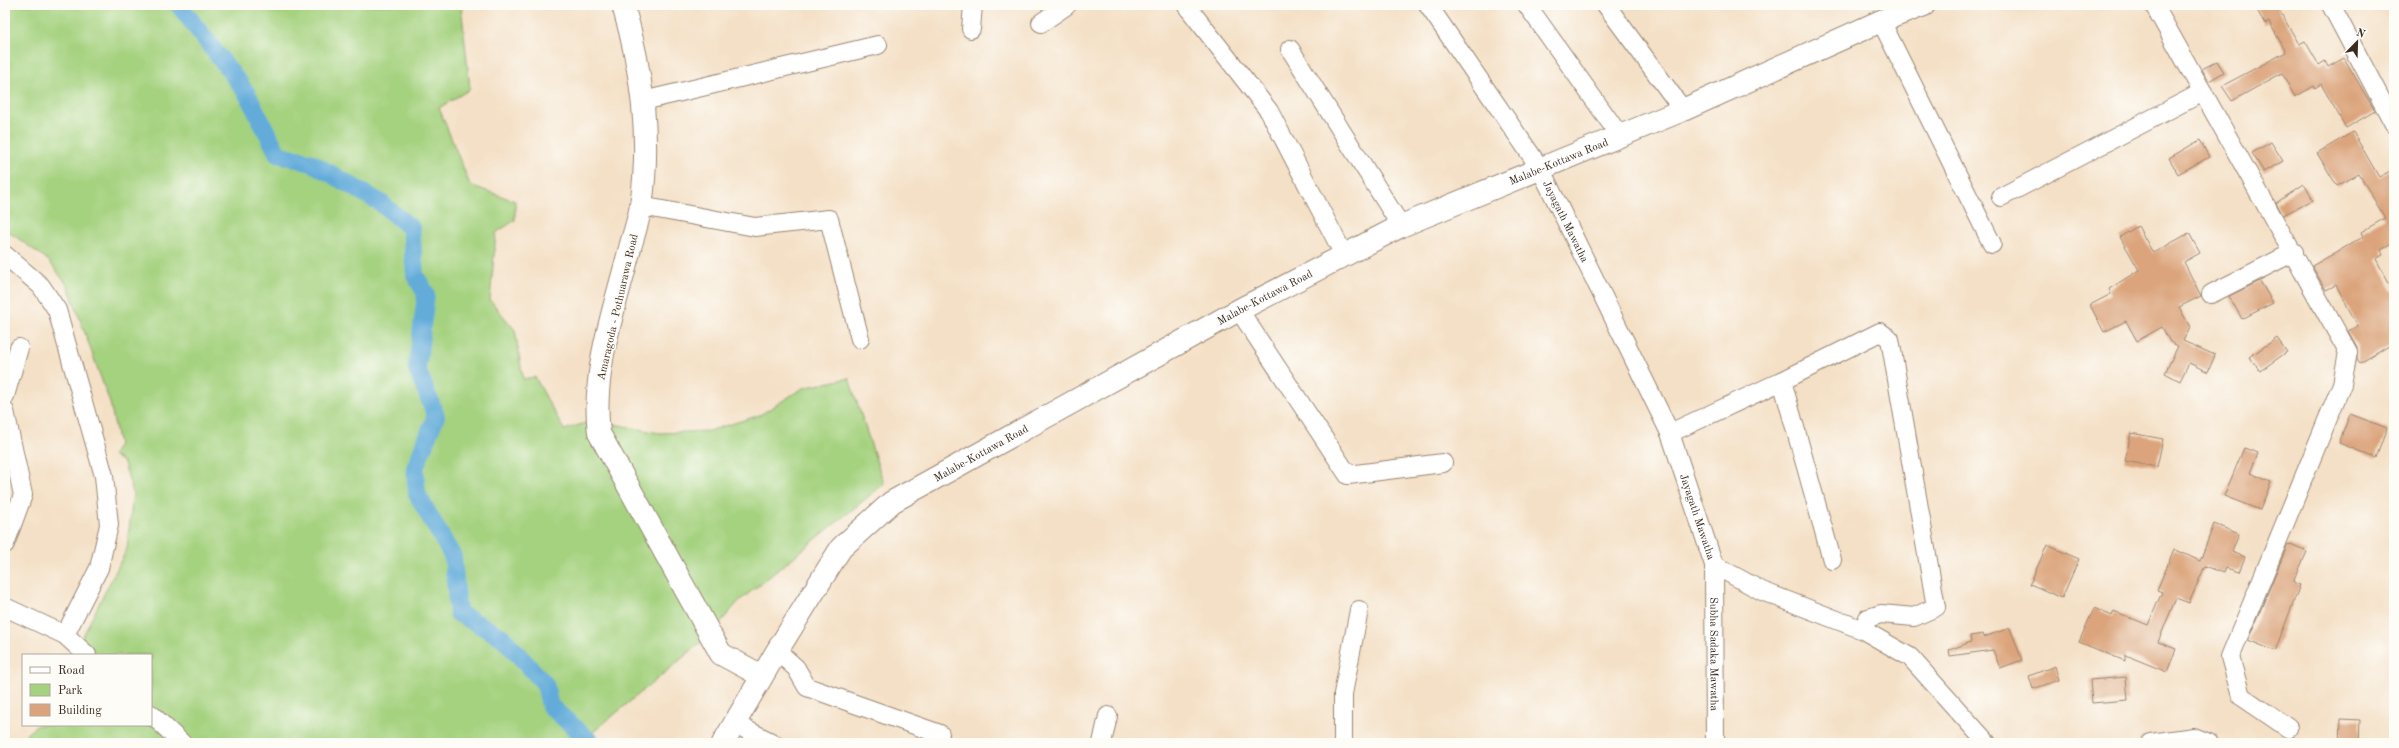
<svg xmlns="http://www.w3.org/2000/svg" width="2399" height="748" viewBox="0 0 2399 748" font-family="'Old Standard TT',serif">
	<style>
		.green { fill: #a5d27f; stroke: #707e4e }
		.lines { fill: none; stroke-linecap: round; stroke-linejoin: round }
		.canal { stroke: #63acda; stroke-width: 18 }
		.building { fill: #dba47c }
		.minor-casing { stroke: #988572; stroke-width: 20 }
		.tertiary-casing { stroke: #988572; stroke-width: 24 }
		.secondary-casing { stroke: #988572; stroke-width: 24 }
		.minor { stroke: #fff; stroke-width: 18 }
		.tertiary { stroke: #fff; stroke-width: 22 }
		.secondary { stroke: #fff; stroke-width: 22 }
		.labels { text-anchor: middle; stroke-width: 3.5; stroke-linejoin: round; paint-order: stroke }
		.street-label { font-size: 11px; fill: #3b2a1e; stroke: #fdfcf7 }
	</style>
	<rect width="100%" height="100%" fill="#fdfcf7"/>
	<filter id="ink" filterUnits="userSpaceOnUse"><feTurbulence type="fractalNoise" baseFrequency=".025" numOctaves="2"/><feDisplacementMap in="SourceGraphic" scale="8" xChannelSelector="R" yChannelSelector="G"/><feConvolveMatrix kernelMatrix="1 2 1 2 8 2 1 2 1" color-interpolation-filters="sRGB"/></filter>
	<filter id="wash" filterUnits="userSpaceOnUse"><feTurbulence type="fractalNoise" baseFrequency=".012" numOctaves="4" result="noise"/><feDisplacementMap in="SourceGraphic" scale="16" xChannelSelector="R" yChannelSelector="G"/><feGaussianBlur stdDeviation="0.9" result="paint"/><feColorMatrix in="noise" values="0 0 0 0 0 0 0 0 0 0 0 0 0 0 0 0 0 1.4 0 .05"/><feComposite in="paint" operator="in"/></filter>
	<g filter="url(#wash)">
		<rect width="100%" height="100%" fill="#f4e0c6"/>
		<polygon class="green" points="5,5 461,5 470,89 439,108 470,185 515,201 515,220 496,233 490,300 515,330 523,379 535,377 564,430 594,420 659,433 709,431 760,415 803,388 849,378 884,484 738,602 710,635 580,743 16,743 37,725 151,725 151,655 73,655 127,549 133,493 124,463 113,455 119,444 110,403 68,286 48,260 5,229"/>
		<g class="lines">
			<polyline class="canal" points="179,5 246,92 278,154 312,163 381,203 411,228 415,275 426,294 417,369 436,416 415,468 417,494 453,557 458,613 502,637 545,684 550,706 592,743"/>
		</g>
		<g id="blocks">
			<g class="building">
				<polygon points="2254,5 2276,5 2299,44 2305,41 2319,65 2325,61 2328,67 2344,58 2375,111 2346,128 2321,84 2315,88 2314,86 2295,97 2282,73 2232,101 2222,86 2286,52 2269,22 2265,24"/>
				<polygon points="2217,61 2224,72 2209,81 2202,69"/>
				<polygon points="2353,132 2379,177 2394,169 2394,243 2381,250 2383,255 2376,259 2394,293 2394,343 2360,363 2357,359 2357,347 2348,331 2358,326 2336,285 2326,290 2312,266 2363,237 2361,232 2385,218 2359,174 2337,186 2317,153"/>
				<polygon points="2200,140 2209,157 2178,174 2169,158"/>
				<polygon points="2271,142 2283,161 2264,172 2252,153"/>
				<polygon points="2304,184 2313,200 2283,215 2276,203"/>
				<polygon points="2138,226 2153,253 2189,233 2200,253 2184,262 2201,296 2179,307 2190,327 2183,341 2215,355 2208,372 2189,363 2180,381 2165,373 2178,346 2170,342 2162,327 2137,341 2126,321 2104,332 2090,305 2111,294 2109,289 2139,270 2120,237"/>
				<polygon points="2260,281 2273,303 2242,319 2229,296"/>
				<polygon points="2277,338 2287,352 2260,371 2249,357"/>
				<polygon points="2350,414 2387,428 2376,458 2339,443"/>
				<polygon points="2131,433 2163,439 2157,467 2125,461"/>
				<polygon points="2244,448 2258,453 2250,473 2271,482 2260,510 2224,496"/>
				<polygon points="2214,524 2239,534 2232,552 2245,557 2239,572 2226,568 2224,573 2205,566 2189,603 2176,598 2158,642 2176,649 2167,672 2125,655 2125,661 2079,642 2094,608 2112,616 2114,611 2148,625 2162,592 2157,590 2174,549 2200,561"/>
				<polygon points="2288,544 2307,552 2293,582 2300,585 2275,651 2248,640"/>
				<polygon points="2047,545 2079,559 2062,598 2030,584"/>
				<polygon points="2010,628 2022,660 2000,668 1993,650 1950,656 1949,650 1971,642 1970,636 1983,634 1984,637"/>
				<polygon points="2055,666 2059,680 2033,689 2029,676"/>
				<polygon points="2126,677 2128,700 2092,703 2090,680"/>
				<polygon points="2341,719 2360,720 2359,743 2340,743"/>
			</g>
		</g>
	</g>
	<g filter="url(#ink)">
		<use href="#blocks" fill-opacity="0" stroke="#988572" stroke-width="1"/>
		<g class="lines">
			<defs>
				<g id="minor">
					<polyline points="1186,5 1269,111 1344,255"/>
					<path id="s1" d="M1428,5L1540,168L1670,433L1714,565L1715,743"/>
					<polyline points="1527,5 1620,136"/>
					<polyline points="1606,5 1683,110"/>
					<polyline points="2154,5 2348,352 2342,384 2230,657 2241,696 2288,728"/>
					<polyline points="2331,5 2394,124"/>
					<polyline points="1881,21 1992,244"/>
					<polyline points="1041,23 1067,5"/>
					<polyline points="971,29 973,5"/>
					<polyline points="1290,49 1401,226"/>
					<polyline points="643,101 878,45"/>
					<polyline points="2001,197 2203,92"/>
					<polyline points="641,206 755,227 829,219 860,339"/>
					<polyline points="5,255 41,286 57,310 104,476 109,525 99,568 65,635"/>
					<polyline points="2211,294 2294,252"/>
					<polyline points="1239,310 1348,475 1443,463"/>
					<polyline points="1782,381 1832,560"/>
					<polyline points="5,396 19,348"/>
					<polyline points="5,411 23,495 5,544"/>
					<polyline points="1670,433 1782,381 1880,332 1890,339 1936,607 1914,617 1881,614 1868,618 1863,630"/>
					<polyline points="1714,565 1762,591 1863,630 1910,657 1987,743"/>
					<polyline points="5,607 65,635 87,655"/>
					<polyline points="777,651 796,668 807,687 940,734"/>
					<polyline points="151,714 182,743"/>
					<polyline points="735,724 773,743"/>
					<polyline points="1102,743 1108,716"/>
					<polyline points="1343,743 1343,694 1359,610"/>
					<polyline points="2151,743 2194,737 2209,743"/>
				</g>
				<path id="tertiary" d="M623,5C642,69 651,140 641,205C639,218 635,231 631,244C616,305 591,370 599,433L721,654L762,676"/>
				<g id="secondary">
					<path id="s2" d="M723,743L777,651L841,548L892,502L1239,310L1401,226L1683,110L1881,21L1924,5"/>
				</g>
			</defs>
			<use href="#minor" class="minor-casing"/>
			<use href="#tertiary" class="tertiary-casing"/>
			<use href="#secondary" class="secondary-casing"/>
			<use href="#minor" class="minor"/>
			<use href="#tertiary" class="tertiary"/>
			<use href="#secondary" class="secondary"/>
		</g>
	</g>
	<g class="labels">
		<g class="street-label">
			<text dy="4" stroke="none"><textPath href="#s2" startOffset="1046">Malabe-Kottawa Road</textPath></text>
			<text dy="4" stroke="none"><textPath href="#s1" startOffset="257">Jayagath Mawatha</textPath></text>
			<text dy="4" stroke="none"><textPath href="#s2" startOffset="722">Malabe-Kottawa Road</textPath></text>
			<text transform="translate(617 307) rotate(-77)" y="4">Amaragoda - Pothuarawa Road</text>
			<text dy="4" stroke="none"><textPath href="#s2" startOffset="398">Malabe-Kottawa Road</textPath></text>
			<text dy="4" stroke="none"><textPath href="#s1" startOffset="581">Jayagath Mawatha</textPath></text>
			<text dy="4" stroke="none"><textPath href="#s1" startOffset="721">Subha Sadaka Mawatha</textPath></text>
		</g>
	</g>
	<rect width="2399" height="748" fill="none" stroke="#fdfcf7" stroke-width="20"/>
	<rect x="22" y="654" width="130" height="72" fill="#fdfcf7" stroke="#afa8a0"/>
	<rect x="30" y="667" width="20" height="6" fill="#ffffff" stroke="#afa8a0"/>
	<text x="58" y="674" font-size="12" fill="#3b2a1e">Road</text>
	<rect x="30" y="684" width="20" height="12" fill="#a5d27f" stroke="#afa8a0"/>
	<text x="58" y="694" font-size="12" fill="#3b2a1e">Park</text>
	<rect x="30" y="704" width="20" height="12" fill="#dba47c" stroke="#afa8a0"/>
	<text x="58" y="714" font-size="12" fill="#3b2a1e">Building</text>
	<g transform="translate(2357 42) rotate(23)" stroke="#fdfcf7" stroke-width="3" paint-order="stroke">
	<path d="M0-3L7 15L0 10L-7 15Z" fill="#3b2a1e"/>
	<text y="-6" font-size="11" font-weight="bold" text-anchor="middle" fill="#3b2a1e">N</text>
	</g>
</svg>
